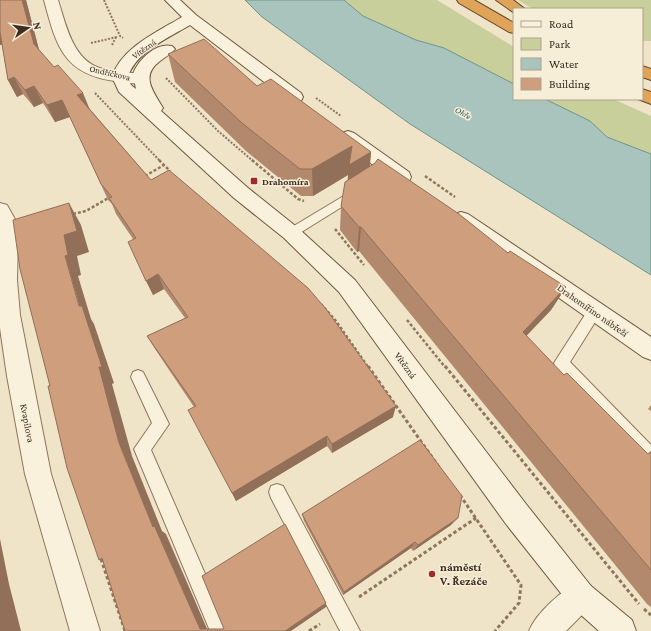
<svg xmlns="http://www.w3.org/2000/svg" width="651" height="631" viewBox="0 0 651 631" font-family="'Crimson Pro',serif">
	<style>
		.green { fill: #c9cf9b }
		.water { fill: #a9c4bc; stroke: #6f938a }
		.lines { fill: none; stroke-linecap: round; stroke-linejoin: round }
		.lane-casing { stroke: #8d765c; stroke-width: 2 }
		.street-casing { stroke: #8d765c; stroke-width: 2 }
		.secondary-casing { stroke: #6f573f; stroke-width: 2 }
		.highway-casing { stroke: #5b4430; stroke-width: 2 }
		.path-far2 { stroke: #8d765c; stroke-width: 2; stroke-dasharray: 2 1.5; stroke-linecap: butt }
		.path-far1 { stroke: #8d765c; stroke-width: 2.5; stroke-dasharray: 3 2; stroke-linecap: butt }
		.path { stroke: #8d765c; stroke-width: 3; stroke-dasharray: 3.5 2.5; stroke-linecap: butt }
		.lane { fill: #faf1dc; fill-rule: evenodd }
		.street { fill: #faf1dc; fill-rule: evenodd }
		.secondary { fill: #faf1dc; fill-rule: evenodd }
		.highway { fill: #e0a458; fill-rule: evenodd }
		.wall { fill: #b2896c }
		.shaded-wall { fill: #916f58 }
		.building { fill: #cf9f7d; stroke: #916f58 }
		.poi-dot { fill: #9e2a2b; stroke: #f7eed8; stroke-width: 1.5 }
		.labels { text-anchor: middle; stroke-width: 3; stroke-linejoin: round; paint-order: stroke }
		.far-street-label { font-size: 9px; fill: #3d2e20; stroke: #f7eed8 }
		.far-water-label { font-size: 9px; font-style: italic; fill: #2f5d5a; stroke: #f7eed8 }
		.poi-label { font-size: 10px; font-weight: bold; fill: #3d2e20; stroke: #f7eed8; text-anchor: start }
		.street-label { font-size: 10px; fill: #3d2e20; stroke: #f7eed8 }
		.near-poi-label { font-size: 12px; font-weight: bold; fill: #3d2e20; stroke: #f7eed8; text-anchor: start }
	</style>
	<rect width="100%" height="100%" fill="#f0e4c8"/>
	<g class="green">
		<polygon points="344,0 437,0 514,47 514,84 444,48 416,40 363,16"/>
		<polygon points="518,0 651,0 651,41 642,41 642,9 533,9"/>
		<polygon points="545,99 613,99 651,116 651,154 607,137 590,121"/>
	</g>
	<polygon class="water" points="245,0 344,0 363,16 416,40 444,48 514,84 514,99 545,99 590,121 607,137 651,154 651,275 410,124 262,17"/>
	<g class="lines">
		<defs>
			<g id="lane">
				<polygon points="357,188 361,189 363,192 361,195 295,236 291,238 287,236 285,233 287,230"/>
				<polygon points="595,305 600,307 602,311 570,362 651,445 651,465 645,463 556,368 554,363 590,307"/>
				<polygon points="138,370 143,372 169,424 151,450 230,631 210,631 134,449 152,423 131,377 133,372"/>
				<polygon points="277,484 283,486 360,631 340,631 271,498 269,492 271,486"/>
			</g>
			<g id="street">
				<path d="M44,0H58C66,25 73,62 103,69C117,73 132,72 146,75L148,79L146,83C136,85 125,82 115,81C63,74 56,45 44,0Z"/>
				<polygon points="0,203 7,205 16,221 18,238 17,280 20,315 51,474 100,631 70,631 25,474 7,376 0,328"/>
				<path d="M581,581L591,586L596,596L591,606L566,631H529C536,613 563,589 581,581Z"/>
			</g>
			<g id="secondary">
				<path d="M165,0H180L196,15L301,93L303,97L301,101L295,102L289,101L190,25C170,37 135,52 128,77L131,85L136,89L133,74C138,60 156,42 172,46L175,49C171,54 165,57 160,61C140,76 153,91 163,108L161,111L248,188L298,228L355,280L526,504L591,586L632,620L636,631H599L571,606L506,524L339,292L284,238L234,198L119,92L112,77C121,48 157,32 182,17Z"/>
				<polygon points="348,131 354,133 409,172 411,177 409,182 402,184 395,182 342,141 339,137 342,133"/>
				<polygon points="461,212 468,214 651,337 651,360 643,357 454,224 451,219 454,214"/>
			</g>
			<g id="highway">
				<polygon points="457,0 474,0 514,23 514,33 509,32 459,3"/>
				<polygon points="496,0 513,0 525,9 514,9 513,12"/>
				<polygon points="642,66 651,69 651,80 642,77"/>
				<polygon points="642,89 651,92 651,104 638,99 642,99"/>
			</g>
		</defs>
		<use href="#lane" class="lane-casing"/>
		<use href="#street" class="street-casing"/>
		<use href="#secondary" class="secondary-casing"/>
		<use href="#highway" class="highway-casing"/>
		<g class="path-far2">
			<polyline points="104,0 120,36 123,38"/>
			<polyline points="91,43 117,37"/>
			<polyline points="112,45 116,37"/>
			<polyline points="166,78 218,131 253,161"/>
			<polyline points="95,93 160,161"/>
			<polyline points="316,98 341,116"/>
		</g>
		<g class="path-far1">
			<polyline points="159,160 170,171"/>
			<polyline points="252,160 298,199 304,201"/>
			<polyline points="145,176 164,165"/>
			<polyline points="425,176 455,197"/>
			<polyline points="73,214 86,211 110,197"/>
			<polyline points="335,229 364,265"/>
			<polyline points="321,304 336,321 368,367"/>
			<polyline points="407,320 445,367"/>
		</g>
		<g class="path">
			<polyline points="368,366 439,467"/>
			<polyline points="445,366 639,604"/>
			<polyline points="460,495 521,585 519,603 495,631"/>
			<polyline points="101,559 125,631"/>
			<polyline points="359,597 476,518"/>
			<polyline points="644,609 651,615"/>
			<polyline points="309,631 320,624"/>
		</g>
		<use href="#lane" class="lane"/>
		<use href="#street" class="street"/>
		<use href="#secondary" class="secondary"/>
		<use href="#highway" class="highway"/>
	</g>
	<g class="wall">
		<polygon points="0,0 26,0 39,50 151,180 393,417 332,453 327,446 236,501 232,493 194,407 155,349 147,336 185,318 164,289 153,295 133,239 116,214 112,204 108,200 70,117 55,122 43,103 34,107 23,94 17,97 8,80 2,45 0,45"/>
		<polygon points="168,54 257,86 371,152 370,167 508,253 566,287 551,310 526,336 564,375 647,454 651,451 651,607 647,604 359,251 357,252 340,230 341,206 348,180 348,175 313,196 301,196 246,151 175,82"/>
		<polygon points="651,405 651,411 648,409"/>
		<polygon points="302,514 451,525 413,551 411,548 343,595 304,521"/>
	</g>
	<g class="shaded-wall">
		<polygon points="22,0 26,0 42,61 34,44"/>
		<polygon points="0,28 8,43 0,45"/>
		<polygon points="14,77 23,94 17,97 8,80"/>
		<polygon points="34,86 43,103 34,107 25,90"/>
		<polygon points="83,93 90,110 84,112 77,95"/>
		<polygon points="62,100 70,117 55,122 47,105"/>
		<polygon points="352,146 371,152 368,180 347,192 348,175 313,196 312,169"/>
		<polygon points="69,203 81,225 89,252 77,256 81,275 78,276 91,319 94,324 114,383 112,384 132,456 162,531 166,534 208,631 200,629 153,527 119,443 65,256 64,235"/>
		<polygon points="359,227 361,227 359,251 357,252"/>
		<polygon points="158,274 164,289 153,295 146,281"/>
		<polygon points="566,287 551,310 510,353 523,332"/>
		<polygon points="396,406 393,417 332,453 332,444"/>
		<polygon points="327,436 327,446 236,501 232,493"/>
		<polygon points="458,518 451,525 413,551 418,545"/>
		<polygon points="0,539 9,584 21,631 0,631"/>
		<polygon points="415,542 411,548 343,595 344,592"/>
		<polygon points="326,603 326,607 291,631 285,631"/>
	</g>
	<g class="building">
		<polygon points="0,0 22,0 34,44 54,67 58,65 83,93 77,95 151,180 169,170 308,288 326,309 396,406 332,444 327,436 232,493 188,410 196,406 147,336 188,317 158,274 146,281 128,242 136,238 109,198 112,197 101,184 62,100 47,105 34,86 25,90 14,77 8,80 0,32"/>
		<polygon points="204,39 257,86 271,79 371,152 349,165 352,146 312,169 300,169 242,123 168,54"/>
		<polygon points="378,159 459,214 508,253 510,251 566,287 523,332 564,375 567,373 648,454 651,452 651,570 361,227 359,227 341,206 345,182 375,163"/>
		<polygon points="69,203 77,231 64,235 68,255 65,256 79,306 82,306 102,367 99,367 119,443 153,527 154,525 200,629 224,629 202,576 285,524 326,603 285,631 125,631 102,558 99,560 67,468 48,386 50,386 20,269 13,220"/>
		<polygon points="420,440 462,496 458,518 418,545 415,542 344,592 302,514"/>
	</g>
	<g class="poi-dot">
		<rect x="250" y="177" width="8" height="8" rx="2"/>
		<circle cx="432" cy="574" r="4"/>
	</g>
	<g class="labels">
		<g class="far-street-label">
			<text transform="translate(144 49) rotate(-35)" y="3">Vítězná</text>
			<text transform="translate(110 73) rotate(13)" y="3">Ondříčkova</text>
		</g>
		<g class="far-water-label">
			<text transform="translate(463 113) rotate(30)" y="3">Ohře</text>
		</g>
		<g class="poi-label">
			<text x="262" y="185">Drahomíra</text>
		</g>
		<g class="street-label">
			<text transform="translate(593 310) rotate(35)" y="4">Drahomířino nábřeží</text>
			<text transform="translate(406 365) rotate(54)" y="4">Vítězná</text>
			<text transform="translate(28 423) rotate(79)" y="4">Kvapilova</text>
		</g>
		<g class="near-poi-label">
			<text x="440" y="571">náměstí<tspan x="440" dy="14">V. Řezáče</tspan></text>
		</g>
	</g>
	<rect x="513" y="8" width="130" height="92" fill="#f7eed8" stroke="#ada18e"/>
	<rect x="521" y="21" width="20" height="6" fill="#faf1dc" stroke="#ada18e"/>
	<text x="549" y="28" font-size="12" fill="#3d2e20">Road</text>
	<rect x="521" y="38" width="20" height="12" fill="#c9cf9b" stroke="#ada18e"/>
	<text x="549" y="48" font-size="12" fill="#3d2e20">Park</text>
	<rect x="521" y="58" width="20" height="12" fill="#a9c4bc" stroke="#ada18e"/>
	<text x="549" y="68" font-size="12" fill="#3d2e20">Water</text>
	<rect x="521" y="78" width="20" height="12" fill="#cf9f7d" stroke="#ada18e"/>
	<text x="549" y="88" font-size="12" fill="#3d2e20">Building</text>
	<g transform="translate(28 28) rotate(77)" stroke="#f7eed8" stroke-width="3" paint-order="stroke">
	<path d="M0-3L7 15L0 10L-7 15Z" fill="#3d2e20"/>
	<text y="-6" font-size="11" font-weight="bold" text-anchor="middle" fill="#3d2e20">N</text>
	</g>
</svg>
